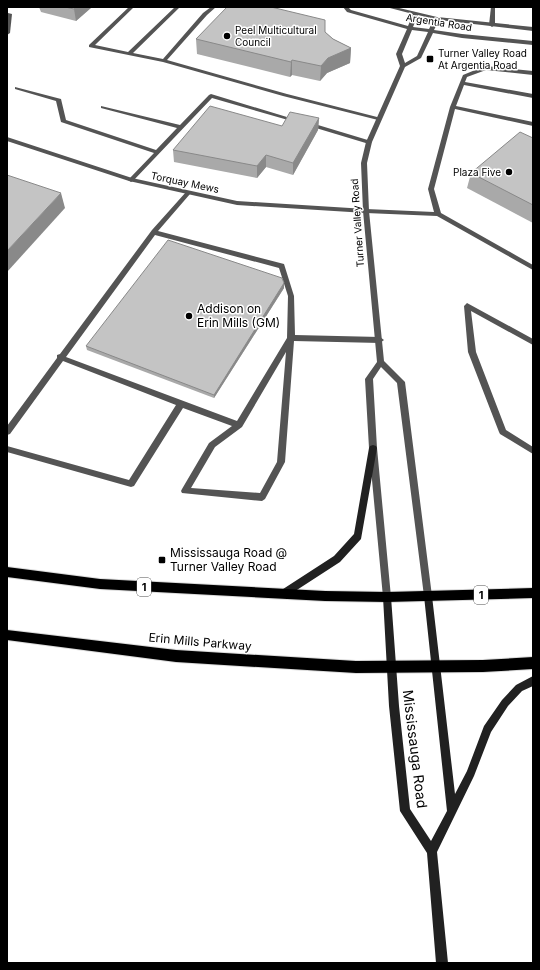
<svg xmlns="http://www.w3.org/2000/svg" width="540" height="970" viewBox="0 0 540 970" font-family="Inter,sans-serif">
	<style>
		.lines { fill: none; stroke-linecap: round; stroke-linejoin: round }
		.primary-casing { stroke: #dbdbdb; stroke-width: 2 }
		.service { fill: #545454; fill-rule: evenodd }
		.minor { fill: #545454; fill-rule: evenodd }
		.tertiary { fill: #545454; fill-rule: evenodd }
		.secondary { fill: #212121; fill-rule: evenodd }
		.primary { fill: #000; fill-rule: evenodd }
		.wall { fill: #a9a9a9 }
		.shaded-wall { fill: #898989 }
		.building { fill: #c4c4c4; stroke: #898989 }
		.poi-dot { fill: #000; stroke: #fff; stroke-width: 1.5 }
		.labels { text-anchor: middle; stroke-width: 3; stroke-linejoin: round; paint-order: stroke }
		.far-street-label { font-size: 10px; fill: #000; stroke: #fff }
		.far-poi-label { font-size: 10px; fill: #000; stroke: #fff; text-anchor: start }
		.shield { fill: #fff; stroke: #4c4c4c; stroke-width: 1 }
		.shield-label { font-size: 11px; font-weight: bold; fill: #000 }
		.poi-label { font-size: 12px; fill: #000; stroke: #fff; text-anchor: start }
		.street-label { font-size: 12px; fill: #000; stroke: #fff }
		.near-street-label { font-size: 14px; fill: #000; stroke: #fff }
	</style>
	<rect width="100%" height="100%" fill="#fff"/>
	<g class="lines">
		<defs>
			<g id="primary">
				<polygon points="7,567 100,579 325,591 387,592 533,588 533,598 387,602 325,601 100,589 7,577"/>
				<polygon points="7,630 176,650 356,661 483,660 533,657 533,669 483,672 356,673 176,662 7,640"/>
			</g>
		</defs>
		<use href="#primary" class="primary-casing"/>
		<g class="service">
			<polygon points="129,7 134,7 95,45 128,52 175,7 180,7 133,53 163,59 203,13 211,7 216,7 207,15 167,60 287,94 381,118 378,120 283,96 163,62 89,47 89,45"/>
			<polygon points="491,7 495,7 495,25 492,27 489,25"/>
			<polygon points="8,13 12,14 10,33 7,35"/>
			<polygon points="485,66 533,71 533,75 486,70 467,77 465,82 533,94 533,98 464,85 456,106 533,122 533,126 455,109 434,189 441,213 533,265 533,270 437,216 366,213 363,211 366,209 434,212 428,189 450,107 463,75"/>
			<polygon points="15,87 61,99 66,120 156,150 177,128 101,108 101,106 180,125 209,95 211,94 300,121 295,122 212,98 133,181 131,182 128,180 129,179 154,153 61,122 56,101 15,89"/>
			<polygon points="308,122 371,141 372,142 369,144 306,125 306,123"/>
			<path d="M188,191L191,193L190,194L158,231L284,264L294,296L295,335L380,337L384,340L380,343L294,341L285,462L265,499L262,501L182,493L181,491L182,489L209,443L232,426L183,408L134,486L131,487L7,452V446L129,480L176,405L63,361L10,434L7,435V426L57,358V355L60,354L152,230L186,192ZM155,235L279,268L288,296L287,338L237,421L66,357ZM286,352L277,462L260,493L191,488L215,447L242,427Z"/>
			<polygon points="467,303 533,339 533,345 471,311 476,352 506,430 533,447 533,454 500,434 499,432 468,352 464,306"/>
		</g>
		<polygon class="minor" points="7,137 132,178 237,201 366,209 369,211 366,213 237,205 129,181 7,141"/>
		<path class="tertiary" d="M343,7H348L351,10L408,26L413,14L386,7H395L437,17L533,27V31L439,20L434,30L462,34L533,41V45L462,38L433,33L421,58L405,67L372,142L367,163L369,211L384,361L405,382L432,596L431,599L428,600L425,599L424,596L397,383L381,367L373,379L377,448L391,597L390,600L387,601L384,600L383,597L369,448L365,379L377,362L363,211L361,163L366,142L400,66L396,54L407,29L347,12ZM418,15L434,19L429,29L413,27ZM412,30L428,32L417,56L405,63L402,54Z"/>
		<g class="secondary">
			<polygon points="373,445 376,446 377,448 361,539 340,562 286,597 283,598 280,597 279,594 280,591 334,556 354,534 369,448 370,446"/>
			<polygon points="428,592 431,593 432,596 455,794 467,771 484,726 502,700 516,685 533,676 533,686 522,691 508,706 491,732 474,776 437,852 448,963 436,963 427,853 400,811 389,706 383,597 384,594 387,593 390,594 391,597 399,706 410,809 431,841 447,811 424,596 425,593"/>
		</g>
		<use href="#primary" class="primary"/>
	</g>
	<g class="wall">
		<polygon points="39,7 92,7 76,21 41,12"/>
		<polygon points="325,32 333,39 351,48 350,63 327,73 320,81 292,75 290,77 197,54 196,39"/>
		<polygon points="319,118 318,130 293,175 266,167 257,178 174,162 173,150"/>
		<polygon points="533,138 533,223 467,188 471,173"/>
		<polygon points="284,283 284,288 214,398 87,350 86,346"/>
	</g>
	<g class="shaded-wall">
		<polygon points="76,7 92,7 76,21 74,9"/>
		<polygon points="351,48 350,63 327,73 320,81 321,66 328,58"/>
		<polygon points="292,60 292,75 290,77 291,62"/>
		<polygon points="319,118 318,130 293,175 293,163"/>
		<polygon points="266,155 266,167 257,178 257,166"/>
		<polygon points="61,193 65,208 7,272 7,251"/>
		<polygon points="284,283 284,288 214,398 214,395"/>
	</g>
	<g class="building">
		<polygon points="65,7 76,7 74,9"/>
		<polygon points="227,7 271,7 325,20 325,32 333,39 351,48 328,58 321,66 292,60 291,62 196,39"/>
		<polygon points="210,106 282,126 290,112 319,118 293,163 266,155 257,166 173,150"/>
		<polygon points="520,132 533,138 533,205 471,173"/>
		<polygon points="7,175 61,193 7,251"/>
		<polygon points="168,240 282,278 284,283 214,395 86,346"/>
	</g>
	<g class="poi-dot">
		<circle cx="227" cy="36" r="4"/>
		<rect x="426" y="55" width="8" height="8" rx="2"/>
		<circle cx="509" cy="172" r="4"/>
		<circle cx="189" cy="316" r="4"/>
		<rect x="158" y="556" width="8" height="8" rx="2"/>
	</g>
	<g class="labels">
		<g class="far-street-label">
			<text transform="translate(439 22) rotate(9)" y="4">Argentia Road</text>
			<text transform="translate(185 182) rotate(12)" y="4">Torquay Mews</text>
			<text transform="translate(357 223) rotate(-94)" y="4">Turner Valley Road</text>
		</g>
		<g class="far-poi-label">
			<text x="235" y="34">Peel Multicultural<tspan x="235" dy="12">Council</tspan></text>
			<text x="438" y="57">Turner Valley Road<tspan x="438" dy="12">At Argentia Road</tspan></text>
			<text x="501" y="176" text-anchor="end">Plaza Five</text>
		</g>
		<g class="shield">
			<rect x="137" y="578" width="14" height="18" rx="3"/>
			<rect x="474" y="586" width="14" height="18" rx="3"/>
		</g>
		<g class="shield-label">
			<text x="144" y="591">1</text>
			<text x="481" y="599">1</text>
		</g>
		<g class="poi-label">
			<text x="197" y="313">Addison on<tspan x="197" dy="14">Erin Mills (GM)</tspan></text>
			<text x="170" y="557">Mississauga Road @<tspan x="170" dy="14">Turner Valley Road</tspan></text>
		</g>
		<g class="street-label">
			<text transform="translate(200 642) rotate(5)" y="4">Erin Mills Parkway</text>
		</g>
		<g class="near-street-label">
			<text transform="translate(415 749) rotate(83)" y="5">Mississauga Road</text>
		</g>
	</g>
	<rect width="540" height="970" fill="none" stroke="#000000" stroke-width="16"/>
</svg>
